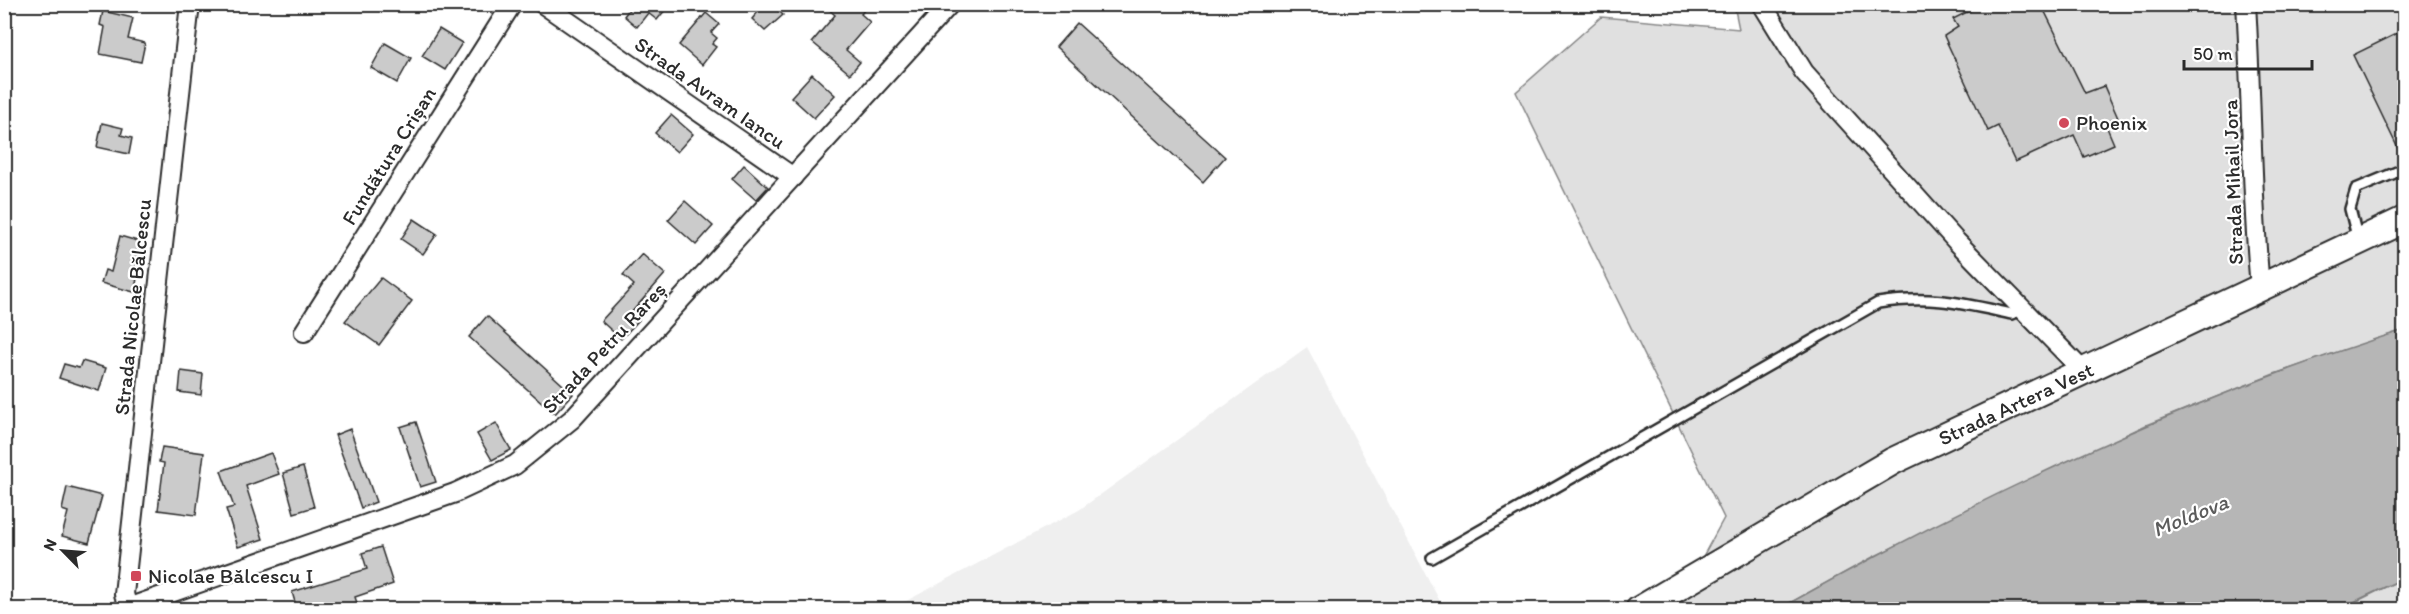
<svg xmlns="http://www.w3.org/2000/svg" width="2409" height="614" viewBox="0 0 2409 614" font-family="Itim,sans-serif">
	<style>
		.built { fill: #efefef }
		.green { fill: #e0e0e0; stroke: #868686; stroke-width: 1.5 }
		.water { fill: #b6b6b6; stroke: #7e7e7e; stroke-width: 1.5 }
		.building { fill: #cbcbcb; stroke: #2b2b2b; stroke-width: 1.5 }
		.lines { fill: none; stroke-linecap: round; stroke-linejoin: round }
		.service-casing { stroke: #2b2b2b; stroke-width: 14 }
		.minor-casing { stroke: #2b2b2b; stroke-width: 22 }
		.secondary-casing { stroke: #2b2b2b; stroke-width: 30 }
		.service { stroke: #fff; stroke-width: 9 }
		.minor { stroke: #fff; stroke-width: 18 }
		.secondary { stroke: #fff; stroke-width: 26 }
		.poi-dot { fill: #d1495b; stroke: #fff; stroke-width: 2 }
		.labels { text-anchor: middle; stroke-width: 4.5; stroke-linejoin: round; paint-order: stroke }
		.street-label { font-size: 21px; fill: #2b2b2b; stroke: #fff }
		.poi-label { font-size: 21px; fill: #2b2b2b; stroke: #fff; text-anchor: start }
		.water-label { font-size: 22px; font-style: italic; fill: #5c5c5c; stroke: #fff }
	</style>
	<rect width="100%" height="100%" fill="#fff"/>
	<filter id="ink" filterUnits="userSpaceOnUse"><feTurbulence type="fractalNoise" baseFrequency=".0167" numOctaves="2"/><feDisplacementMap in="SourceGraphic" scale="12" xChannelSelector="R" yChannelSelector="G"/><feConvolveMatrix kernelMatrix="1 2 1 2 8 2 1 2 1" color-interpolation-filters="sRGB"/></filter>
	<g filter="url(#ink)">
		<polygon class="built" points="1307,347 1444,609 891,609 1079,510"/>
		<g class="green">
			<polygon points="1734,5 2404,5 2404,330 2274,374 2146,425 1873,557 1779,609 1674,609 1724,518 1516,92 1601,17 1739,29"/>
			<polygon points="2404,578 2404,609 2339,610"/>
		</g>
		<path class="water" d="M2404,330V578L2339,609H1779C1978,497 2186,398 2404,330Z"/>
		<g class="building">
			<polygon points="633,4 670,4 657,20 648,13 637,27 624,16"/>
			<polygon points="765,4 771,4 783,15 765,31 752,19"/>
			<polygon points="823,4 869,4 861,14 870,22 846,50 860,62 850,74 812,42 835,15"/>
			<polygon points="1983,4 2041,4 2085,93 2104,86 2118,118 2105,123 2114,144 2084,157 2074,135 2015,162 1998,126 1988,131 1944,36 1958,27 1953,19"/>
			<polygon points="103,11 133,18 128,39 145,43 141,62 100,54 105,27 100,25"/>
			<polygon points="706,13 719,24 711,33 717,38 712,44 716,47 702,65 679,45"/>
			<polygon points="1077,23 1225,157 1203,182 1056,47"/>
			<polygon points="439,29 462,43 445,70 422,56"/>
			<polygon points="2404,30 2404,161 2353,55"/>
			<polygon points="385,43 411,58 397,83 371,68"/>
			<polygon points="812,74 835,95 814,118 791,97"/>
			<polygon points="671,115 693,134 677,152 655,133"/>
			<polygon points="102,123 123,128 121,135 132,138 129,154 97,147"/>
			<polygon points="744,165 768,187 756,200 732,179"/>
			<polygon points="685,201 713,226 696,245 668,220"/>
			<polygon points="414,219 437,234 423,254 401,239"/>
			<polygon points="120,236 141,242 132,278 137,279 134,292 101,283 105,270 111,272"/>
			<polygon points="642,254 665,274 631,313 639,320 621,339 601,321 634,285 623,275"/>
			<polygon points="381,278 412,301 379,345 345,321"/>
			<polygon points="487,316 573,394 555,414 469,337"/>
			<polygon points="82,361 106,368 99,391 59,378 64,364 79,368"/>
			<polygon points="181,371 203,374 201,395 179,392"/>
			<polygon points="416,422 436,482 420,487 400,427"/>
			<polygon points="496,423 511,450 492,460 477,434"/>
			<polygon points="350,429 376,502 361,508 335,435"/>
			<polygon points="162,447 204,453 196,515 158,510 164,463 159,462"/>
			<polygon points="271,453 279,474 246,486 263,539 238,547 226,509 234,507 221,471"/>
			<polygon points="303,467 314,507 294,513 283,473"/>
			<polygon points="67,487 102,496 89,543 62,536 68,512 62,510"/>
			<polygon points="381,547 393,584 355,597 357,603 338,609 297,609 292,592 367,569 362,553"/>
		</g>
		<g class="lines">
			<defs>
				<g id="service">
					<polyline points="2358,240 2350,209 2356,189 2404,169"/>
					<path d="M1432,558L1878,303C1931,295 1960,303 2012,314L2021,310"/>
				</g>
				<g id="minor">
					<polyline points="543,4 793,177"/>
					<polyline points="1762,4 1804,72 1957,242 2085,373"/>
					<path d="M2246,4C2252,98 2251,193 2260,287"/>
					<polyline points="304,332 512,4"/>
					<polyline points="128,608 124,594 190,4"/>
					<polyline points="122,610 455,493 515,465 572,419 950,4"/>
				</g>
				<polyline id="secondary" points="1639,610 1893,461 2404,220"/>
			</defs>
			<use href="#service" class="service-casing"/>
			<use href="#minor" class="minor-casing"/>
			<use href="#secondary" class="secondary-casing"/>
			<use href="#service" class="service"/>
			<use href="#minor" class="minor"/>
			<use href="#secondary" class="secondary"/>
		</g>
	</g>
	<g class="poi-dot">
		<circle cx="2064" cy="123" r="6"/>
		<rect x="130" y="570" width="12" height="12" rx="3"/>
	</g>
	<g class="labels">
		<g class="street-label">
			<text transform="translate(710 93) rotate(35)" y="7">Strada Avram Iancu</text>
			<text transform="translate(389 156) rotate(-58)" y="7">Fundătura Crișan</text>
			<text transform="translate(2233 182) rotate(-92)" y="7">Strada Mihail Jora</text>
			<text transform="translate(133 307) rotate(-84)" y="7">Strada Nicolae Bălcescu</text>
			<text transform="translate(604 348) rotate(-47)" y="7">Strada Petru Rareș</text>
			<text transform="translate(2016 404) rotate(-25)" y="7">Strada Artera Vest</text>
		</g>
		<g class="poi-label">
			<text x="2076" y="130">Phoenix</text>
			<text x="148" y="583">Nicolae Bălcescu I</text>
		</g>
		<g class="water-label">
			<text transform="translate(2190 515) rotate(-22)" y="8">Moldova</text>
		</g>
	</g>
	<rect width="2409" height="614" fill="none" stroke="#fff" stroke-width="24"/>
	<rect x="12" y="12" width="2385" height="590" fill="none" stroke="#2b2b2b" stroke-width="2" filter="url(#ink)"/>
	<g transform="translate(63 551) rotate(295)" stroke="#ffffff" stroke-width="4.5" paint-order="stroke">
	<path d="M0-4.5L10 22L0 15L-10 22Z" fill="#2b2b2b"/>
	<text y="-9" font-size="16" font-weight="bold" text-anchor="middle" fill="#2b2b2b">N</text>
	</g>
	<path d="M2184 60v9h128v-9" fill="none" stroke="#2b2b2b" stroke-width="3"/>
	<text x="2193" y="60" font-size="18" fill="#2b2b2b" stroke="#ffffff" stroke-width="4.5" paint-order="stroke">50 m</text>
</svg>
